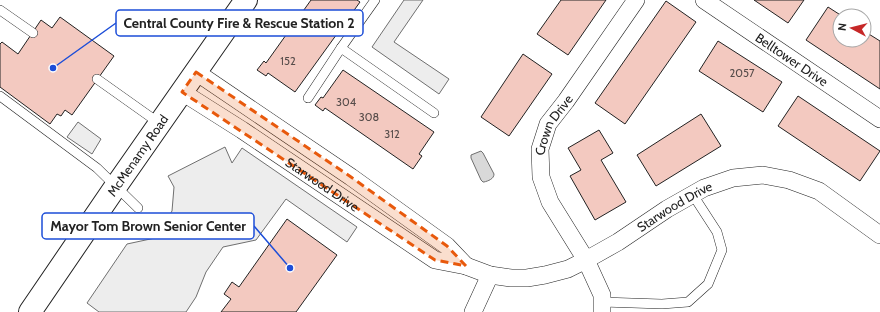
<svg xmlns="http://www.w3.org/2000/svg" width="880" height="312" viewBox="0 0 880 312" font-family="Cabin,sans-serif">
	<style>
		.parking { fill: #ededed; stroke: #6f6f6f }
		.water { fill: #d9d9d9; stroke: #6f6f6f }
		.building { fill: #f3c9c0; stroke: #222 }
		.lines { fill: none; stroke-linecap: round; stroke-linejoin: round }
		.lane-casing { stroke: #222; stroke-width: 10 }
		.street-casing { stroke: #222; stroke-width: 18 }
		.secondary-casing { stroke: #222; stroke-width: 24 }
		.lane { stroke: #fff; stroke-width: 9 }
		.street { stroke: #fff; stroke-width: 17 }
		.secondary { stroke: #fff; stroke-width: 22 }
		.marked { fill: #e8590c; fill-opacity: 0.2; stroke: #e8590c; stroke-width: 3; stroke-dasharray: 8 5; stroke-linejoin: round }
		.labels { text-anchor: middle; stroke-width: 3; stroke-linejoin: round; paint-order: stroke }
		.number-label { font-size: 11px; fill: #564c4a }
		.street-label { font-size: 13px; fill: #222; stroke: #fff }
		.leader { fill: none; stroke: #1d4ed8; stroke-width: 1.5 }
		.callout-dot { fill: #1d4ed8; stroke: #fff; stroke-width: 1.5 }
		.callout { fill: #fff; stroke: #1d4ed8; stroke-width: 1.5 }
		.callout-label { font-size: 14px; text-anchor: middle; font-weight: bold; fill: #222 }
	</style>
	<rect width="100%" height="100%" fill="#fff"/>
	<g class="parking">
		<polygon points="404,0 423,0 394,42 449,79 439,94 372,47"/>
		<polygon points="78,122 101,139 92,154 67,137"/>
		<polygon points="225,147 232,163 242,148 357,227 347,242 286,199 256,240 223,247 206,272 196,297 186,312 99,312 87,303 127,244 155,238 172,211 174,187 168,176"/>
	</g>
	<path class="water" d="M481,151L483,153L494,174C494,179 488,181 484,182H483L481,180L471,158V155Z"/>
	<g class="building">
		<polygon points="311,0 357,0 360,2 295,92 268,73 266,76 257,70 264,61 266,63"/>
		<polygon points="561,0 606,0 568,55 537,34"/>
		<polygon points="754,0 804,0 788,23"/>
		<polygon points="666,1 696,22 625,124 595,103"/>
		<polygon points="828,7 842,16 840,16 840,40 864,40 864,31 880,41 880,89 806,40"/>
		<polygon points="60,17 114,56 72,115 65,110 61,116 57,114 50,124 0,87 0,44 2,42 18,54 41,20 52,28"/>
		<polygon points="718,41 782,82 763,112 699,71"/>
		<polygon points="523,54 552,74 509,136 481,117"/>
		<polygon points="343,70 434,132 419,154 422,156 413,169 325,108 323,111 315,105 321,97 323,98"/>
		<polygon points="798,96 880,151 860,181 778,126"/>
		<polygon points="701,114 721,146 656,186 637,155"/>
		<polygon points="599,130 613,153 601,160 626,202 595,220 570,176 581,170 568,148"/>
		<polygon points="287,219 337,255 296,312 221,312 231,299 224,294 232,282 239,287"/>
	</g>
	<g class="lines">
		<defs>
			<g id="lane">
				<polyline points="0,10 33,33"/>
				<polyline points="341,48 434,113"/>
				<polyline points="97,79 159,123"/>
				<polyline points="0,96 97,168 136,206 138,208"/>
				<polyline points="308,98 341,48 375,0"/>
				<polyline points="602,302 662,304 688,302 708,284 722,250 717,232 693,195"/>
			</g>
			<g id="street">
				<path id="s1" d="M704,0L880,119"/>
				<polyline points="196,72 351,177 447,246 466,266"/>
				<path id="s2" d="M182,92L242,130L435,260L466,266L490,275L511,278H527L545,275L568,269L586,260L618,242L667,209L704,188L733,178L763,175L789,180L819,191L880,235"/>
				<polyline points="473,312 490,275"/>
				<path id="s3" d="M602,312V295L586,260L550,202L541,177L540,149L548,124L566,101L636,0"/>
			</g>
			<g id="secondary">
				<path id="s4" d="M30,312L116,186L246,0"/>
			</g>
		</defs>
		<use href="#lane" class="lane-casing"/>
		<use href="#street" class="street-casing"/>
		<use href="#secondary" class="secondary-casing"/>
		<use href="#lane" class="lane"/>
		<use href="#street" class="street"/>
		<use href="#secondary" class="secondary"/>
	</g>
	<path class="marked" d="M196,72L351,177L447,246L466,266L435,260L182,92Z"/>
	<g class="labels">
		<g class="number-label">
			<text x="288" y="65">152</text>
			<text x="742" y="77">2057</text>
			<text x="346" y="106">304</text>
			<text x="369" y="121">308</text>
			<text x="392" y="138">312</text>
		</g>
		<g class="street-label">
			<text dy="5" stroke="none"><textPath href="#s1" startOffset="106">Belltower Drive</textPath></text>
			<text dy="5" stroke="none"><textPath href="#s3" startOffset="206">Crown Drive</textPath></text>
			<text dy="5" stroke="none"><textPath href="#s4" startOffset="190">McMenamy Road</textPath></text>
			<text dy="5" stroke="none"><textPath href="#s2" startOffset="168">Starwood Drive</textPath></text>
			<text dy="5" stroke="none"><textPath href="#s2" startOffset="564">Starwood Drive</textPath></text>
		</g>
	</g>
	<path class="leader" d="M53 68L116 23M290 268L254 226"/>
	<g class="callout-dot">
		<circle cx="53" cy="68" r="4"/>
		<circle cx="290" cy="268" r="4"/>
	</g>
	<g class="callout">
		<rect x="116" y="10" width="247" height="26" rx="4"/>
		<rect x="42" y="213" width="212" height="26" rx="4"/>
	</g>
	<g class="callout-label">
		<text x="239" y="28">Central County Fire &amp; Rescue Station 2</text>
		<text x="148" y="231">Mayor Tom Brown Senior Center</text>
	</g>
	<g transform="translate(852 28) rotate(277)"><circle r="19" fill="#ffffff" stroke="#a7a7a7"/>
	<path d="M0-3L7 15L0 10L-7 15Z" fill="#c62828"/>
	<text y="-6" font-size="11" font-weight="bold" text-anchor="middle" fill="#222222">N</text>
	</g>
</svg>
